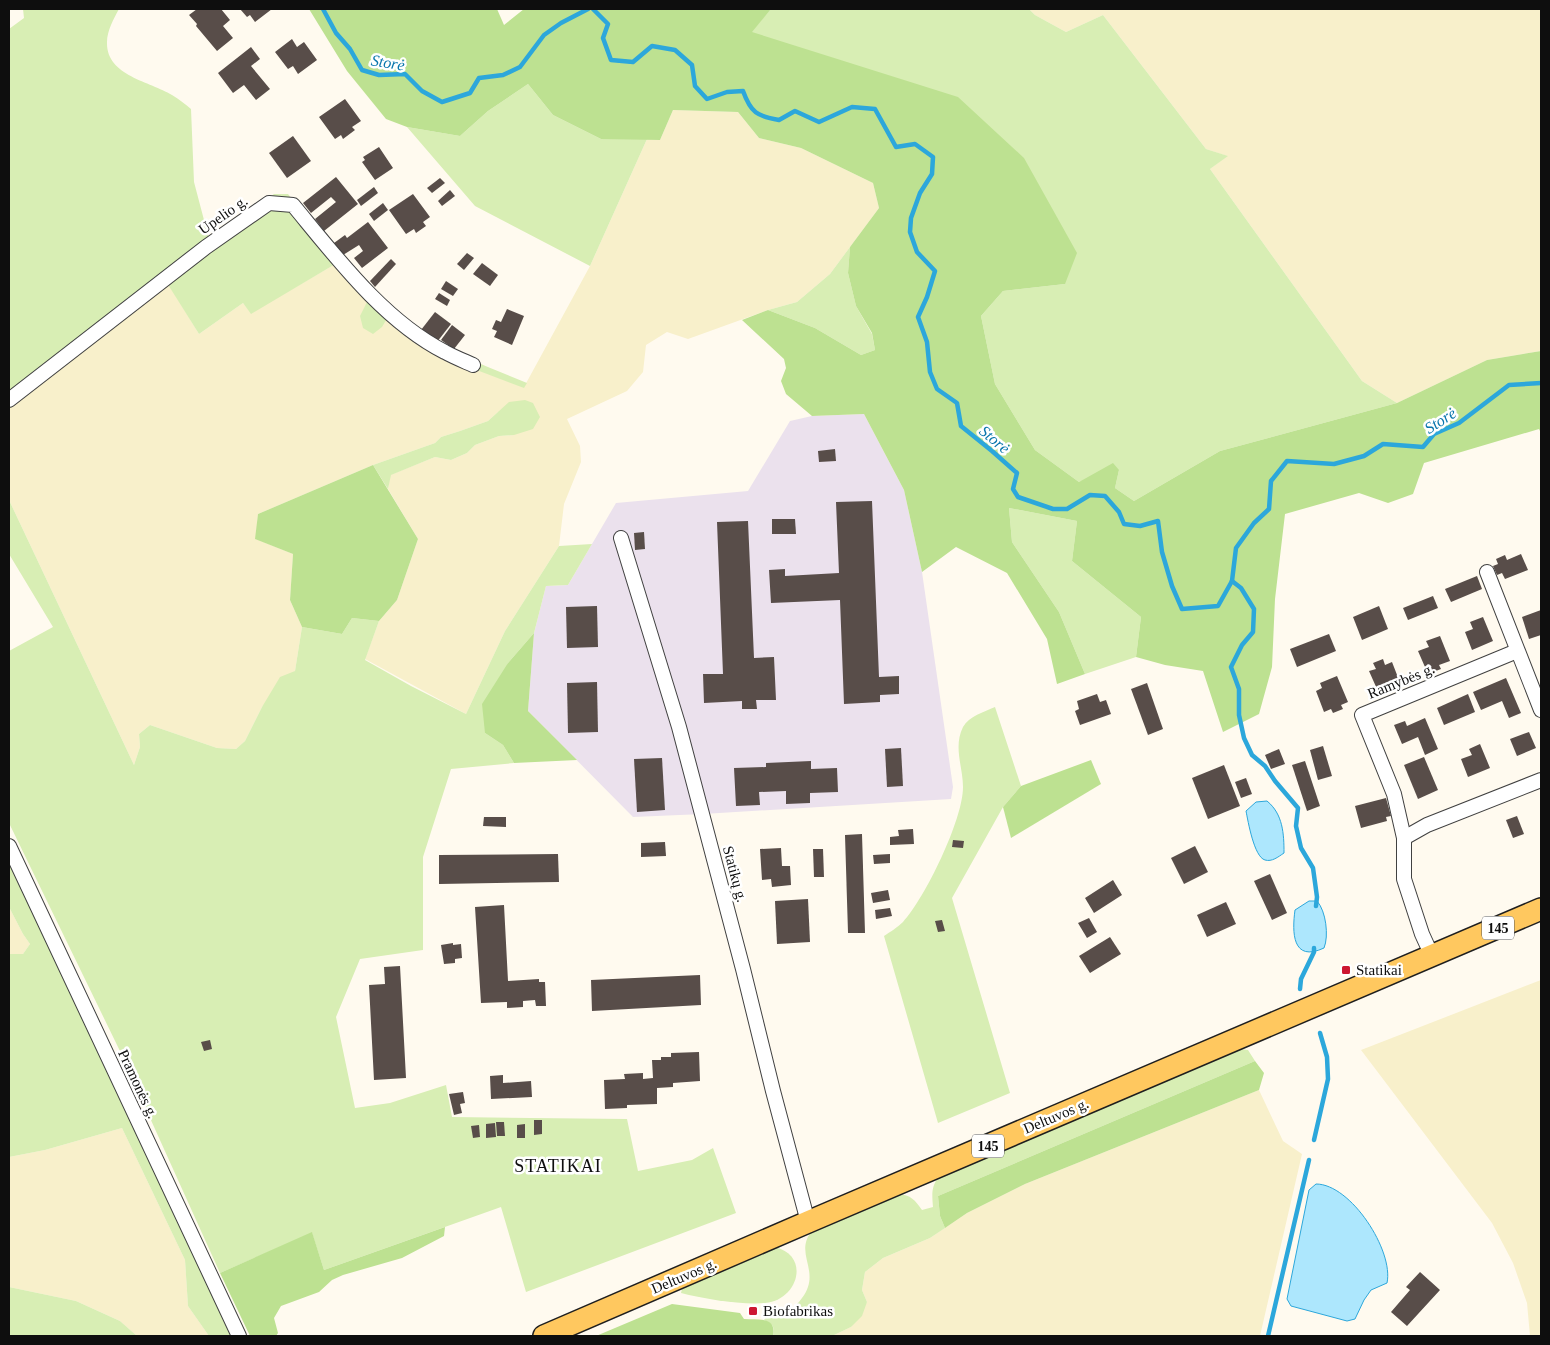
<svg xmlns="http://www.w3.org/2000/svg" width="1550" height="1345" viewBox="0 0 1550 1345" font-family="'Times New Roman',serif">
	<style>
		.industrial { fill: #ebe1ed }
		.farmland { fill: #f8f0cb }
		.green { fill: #d8eeb4 }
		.forest { fill: #bde191 }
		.water { fill: #ade7fd; stroke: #2ca7db }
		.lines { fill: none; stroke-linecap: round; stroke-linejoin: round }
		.stream { stroke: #2ca7db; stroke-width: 4.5 }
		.building { fill: #584d49 }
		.minor-casing { stroke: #414141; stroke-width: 16 }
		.primary-casing { stroke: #1f1f1f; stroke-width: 24 }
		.minor { stroke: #fff; stroke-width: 14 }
		.primary { stroke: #ffc85f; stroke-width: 21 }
		.poi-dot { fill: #cd1732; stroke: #fff; stroke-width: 2 }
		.labels { text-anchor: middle; stroke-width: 5; stroke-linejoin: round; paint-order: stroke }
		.shield { fill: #fff; stroke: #565656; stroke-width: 1 }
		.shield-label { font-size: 14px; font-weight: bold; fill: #0e0e0e }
		.street-label { font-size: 15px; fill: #0e0e0e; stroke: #fff }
		.poi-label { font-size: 15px; fill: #0e0e0e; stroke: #fff; text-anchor: start }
		.water-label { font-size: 16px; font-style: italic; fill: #0976ad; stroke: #fff }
		.quarter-label { font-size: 18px; letter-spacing: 1px; fill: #0e0e0e; stroke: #fff }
	</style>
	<rect width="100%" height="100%" fill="#fffaef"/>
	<polygon class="industrial" points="864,414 904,490 922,572 953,787 951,799 703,814 633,817 528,711 534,633 546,586 568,585 616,503 748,491 790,421 812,416"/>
	<g class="farmland">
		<polygon points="1029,9 1541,9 1541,351 1487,360 1397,403 1362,381 1210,169 1227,156 1206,149 1103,15 1066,32 1035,15"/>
		<polygon points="673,110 738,112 759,138 801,148 873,183 879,208 830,274 797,302 768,310 688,339 667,332 646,345 643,372 627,391 567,419 580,446 581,462 564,504 559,546 505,631 466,714 365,659 379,621 397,600 418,539 388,489 390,475 435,457 451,460 467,453 475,445 499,436 514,435 498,412 488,421 460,431 441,437 435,443 373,465 258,514 256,539 293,554 290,600 302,627 295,671 262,707 245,741 236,749 217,748 150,725 139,734 140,747 134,765 9,500 9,409 168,283 199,334 243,303 251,313 337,263 389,314 524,387 590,266 647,139 660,140"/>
		<polygon points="9,907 23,934 30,944 23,954 9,954"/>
		<polygon points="1541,980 1541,1336 1530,1336 1527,1303 1513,1263 1492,1223 1361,1050"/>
		<polygon points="1259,1090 1283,1141 1302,1154 1260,1336 832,1336 851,1327 867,1302 862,1290 865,1272 883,1258 930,1238 967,1213 1025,1184"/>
		<polygon points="122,1128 185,1260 188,1306 209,1336 137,1336 120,1321 76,1301 9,1287 9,1157 45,1150"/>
	</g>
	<g class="green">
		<path d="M23,9H119C114,18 107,31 107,42C106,76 150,81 172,95C179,99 185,104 191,109L194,182L209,239L274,194H288L324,238L410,325L446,350L527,383L524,388L440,356L389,315L382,327L373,334L363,328L360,316L368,300L337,263L251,314L243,303L199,334L167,283L9,409V29L24,18Z"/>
		<polygon points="771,9 1029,9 1035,15 1066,32 1103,15 1206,149 1228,156 1210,169 1362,381 1397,403 1220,451 1134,501 1115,488 1119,470 1079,482 1035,450 995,384 981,316 1003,291 1065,284 751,32"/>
		<polygon points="528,84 553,115 601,139 647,139 590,266 475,206 407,127 460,136 488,111"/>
		<polygon points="850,247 848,273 856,306 872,334 875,350 861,355 815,328 768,310 797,302 830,274"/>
		<polygon points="525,400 533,403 540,417 533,429 514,435 499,436 475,445 467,453 451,460 435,457 391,475 388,489 373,465 435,443 441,437 460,431 488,421 509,402"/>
		<polygon points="9,500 134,765 140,747 139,734 150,725 217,748 236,749 245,741 262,707 280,677 295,671 302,627 342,634 352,618 379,621 365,660 411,686 466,714 505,631 559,546 592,544 568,585 546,586 534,633 508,663 485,733 503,745 514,763 451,769 423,857 423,950 360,959 336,1017 355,1108 390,1103 446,1085 452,1117 627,1119 638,1171 692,1160 713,1148 736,1213 526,1292 501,1207 324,1270 312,1233 220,1273 150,1118 136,1084 9,823 9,651 53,627 9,554"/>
		<polygon points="1009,508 1077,521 1072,561 1141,617 1136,657 1085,674 1059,612 1012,542"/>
		<path d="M995,707L1021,786L1003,807L952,898L1010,1093L938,1123L884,936C890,932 898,927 903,922C925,898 963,820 963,787C963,767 953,747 963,727C969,716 984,712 995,707Z"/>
		<polygon points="9,860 231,1336 209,1336 188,1306 185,1260 122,1128 45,1150 9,1157 9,954 23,954 30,944 23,934 9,907"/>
		<path d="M1240,1049L1248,1050L1255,1061L938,1196L940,1216L945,1228L930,1238L883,1258L865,1272L862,1290L867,1302L862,1316L851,1327L832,1336H773C775,1327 773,1324 764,1320L768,1315C782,1314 793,1311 802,1298C822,1271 794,1255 811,1232L898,1194C911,1195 915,1200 922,1210L933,1207C932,1194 931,1187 939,1176Z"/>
		<path d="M775,1247C811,1256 798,1300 765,1303C742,1305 704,1299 681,1293L682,1289L686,1286Z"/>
		<polygon points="9,1287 76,1301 120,1321 137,1336 9,1336"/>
	</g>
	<g class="forest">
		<polygon points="309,9 497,9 504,25 524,9 771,9 752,32 958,97 1024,158 1077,253 1065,284 1003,291 981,316 995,384 1035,450 1079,482 1113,463 1119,470 1115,488 1134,501 1220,451 1397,403 1487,360 1541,351 1541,433 1539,429 1424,463 1413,494 1388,503 1359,493 1285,514 1275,599 1272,667 1259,714 1223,732 1203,671 1165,665 1136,657 1141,617 1072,561 1077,521 1009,508 1012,542 1059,612 1085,674 1057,684 1047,639 1007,573 956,547 922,572 904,490 864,414 812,416 786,394 781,381 786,368 784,359 742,320 768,310 815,328 861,355 875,350 872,333 856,306 848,273 850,247 879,208 873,183 801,148 759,138 738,112 673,110 660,140 601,139 553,115 528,84 488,111 460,136 407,127 386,119 347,71"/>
		<polygon points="373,465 418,539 397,600 379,621 352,618 342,634 302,627 290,600 293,554 255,539 258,514"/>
		<polygon points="534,633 528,711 577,760 514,763 503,745 485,733 482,704 508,663"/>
		<polygon points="1091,760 1101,784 1011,838 1003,807 1021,786"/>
		<polygon points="1255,1061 1264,1073 1259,1090 1025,1184 967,1213 945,1228 940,1216 938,1196"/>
		<polygon points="445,1227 444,1236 402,1258 343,1275 332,1280 319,1292 281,1306 274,1318 278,1333 276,1336 250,1336 220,1273 312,1232 324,1270"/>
		<path d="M672,1304L740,1313L744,1319C758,1320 777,1316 773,1336H596Z"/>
	</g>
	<g class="water">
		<path d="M1267,801C1283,814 1284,834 1284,853C1278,857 1272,862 1265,860C1254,857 1248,821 1246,811L1256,802Z"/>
		<path d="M1309,901H1317C1326,911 1329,936 1324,948C1292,963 1292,932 1295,910Z"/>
		<path d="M1316,1184C1351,1184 1394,1251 1387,1283L1371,1290L1364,1300L1355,1319L1347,1321L1291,1306L1287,1299L1309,1190Z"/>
	</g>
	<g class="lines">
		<g class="stream">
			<polyline points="323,9 336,33 350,49 362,70 379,75 405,74 422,91 442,102 470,93 479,78 503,75 520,67 544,35 561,23 588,9"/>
			<path d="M593,9L608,24L603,38L611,60L633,62L652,46L675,50L692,65L695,86L707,99L727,92L743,91C751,113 757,116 779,120L795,111L819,122L852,107L875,109L896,147L915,144L933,157L932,174L920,193L911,218L910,232L917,252L935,271L927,297L918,317L927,342L930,372L937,389L957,403L961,426L992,451L1017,473L1013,489L1018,497L1053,509H1067L1090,495L1105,496L1119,512L1124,524L1140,526L1158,521L1162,552L1172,586L1182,609L1218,606L1232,581L1236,548L1254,523L1269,509L1271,481L1287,461L1334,464L1364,456L1383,444L1423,447L1434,434L1459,423L1509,385L1541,383"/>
			<polyline points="1232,581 1241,588 1254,609 1253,632 1242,645 1231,667 1239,689 1239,715 1244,738 1252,755 1265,766 1275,781 1298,808 1296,826 1301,848 1313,868 1317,897 1316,906"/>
			<polyline points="1300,989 1301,979 1314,952 1314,948"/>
			<polyline points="1314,1140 1328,1079 1327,1057 1320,1033"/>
			<polyline points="1268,1336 1309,1160"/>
		</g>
	</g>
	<g class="building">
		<polygon points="197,9 221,9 230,20 223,26 233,38 217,51 196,26 197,24 189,15"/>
		<polygon points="240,9 272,9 255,22 250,15 247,17"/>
		<polygon points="292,39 297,47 304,42 317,60 298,74 293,66 288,69 275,52"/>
		<polygon points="251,47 260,59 251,66 270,89 256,100 244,85 233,93 218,73"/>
		<polygon points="345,99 361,121 352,127 355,130 343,139 341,135 335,139 319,117"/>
		<polygon points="293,136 311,161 287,178 269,153"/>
		<polygon points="379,147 393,168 375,180 362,162 365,160 363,157"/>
		<polygon points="336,177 358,204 324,231 315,219 336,202 331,197 311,213 303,203"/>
		<polygon points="440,178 445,183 432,193 427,188"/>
		<polygon points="374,187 378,193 361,206 357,200"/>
		<polygon points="450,190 455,196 442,206 438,201"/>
		<polygon points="413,194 430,217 423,222 426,226 416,233 414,229 406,234 389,210"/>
		<polygon points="383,203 388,210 374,221 369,214"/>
		<polygon points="368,222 388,248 362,268 354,258 363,251 359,245 343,255 334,243 345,235 347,238"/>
		<polygon points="467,253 474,258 464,270 457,264"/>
		<polygon points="391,259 396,264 375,287 370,281"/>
		<polygon points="482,263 498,275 490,286 473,274"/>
		<polygon points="446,281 458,289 453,296 441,289"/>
		<polygon points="439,293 450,300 447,306 435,299"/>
		<polygon points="507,309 524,316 512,345 494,337 497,331 492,329 496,320 501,322"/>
		<polygon points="435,312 451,324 437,342 421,330"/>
		<polygon points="452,325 465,335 454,349 441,340"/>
		<polygon points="835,449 836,461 819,462 818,451"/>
		<polygon points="872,501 879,677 899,676 899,694 880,695 880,702 844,704 840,600 771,603 769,570 785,569 785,576 839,573 836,502"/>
		<polygon points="772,519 795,519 796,534 772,534"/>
		<polygon points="748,521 754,658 774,657 776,700 756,700 757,709 742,709 742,701 704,703 703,674 723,674 717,522"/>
		<polygon points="644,532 645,549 635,550 634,533"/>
		<polygon points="1521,554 1528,570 1505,579 1502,573 1497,575 1493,566 1498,564 1496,559 1505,555 1507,560"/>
		<polygon points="1477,576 1482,589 1451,602 1445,589"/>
		<polygon points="1433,596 1438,608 1408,620 1403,608"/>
		<polygon points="597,606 598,647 567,648 566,607"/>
		<polygon points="1379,606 1388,629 1362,640 1353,617"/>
		<polygon points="1541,610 1541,635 1529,639 1522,617"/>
		<polygon points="1483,617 1493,641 1472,650 1465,632 1473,629 1470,622"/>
		<polygon points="1329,634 1336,651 1297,667 1290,649"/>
		<polygon points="1440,636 1450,661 1439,665 1441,669 1428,674 1418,651 1429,647 1426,641"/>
		<polygon points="1383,659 1385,665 1392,662 1399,680 1392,683 1394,688 1386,691 1384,686 1377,689 1369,671 1376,669 1373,663"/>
		<polygon points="1337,676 1348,702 1341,705 1343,709 1333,713 1331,709 1324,712 1316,691 1322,688 1320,683"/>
		<polygon points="1506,678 1521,713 1509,718 1502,701 1481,710 1473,692"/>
		<polygon points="597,682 598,732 568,733 567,683"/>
		<polygon points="1147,683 1163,729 1148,735 1131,689"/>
		<polygon points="1097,694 1100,702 1106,700 1111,714 1080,725 1075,711 1079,709 1077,701"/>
		<polygon points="1468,694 1475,712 1444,725 1437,708"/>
		<polygon points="1425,718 1438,749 1425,755 1418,737 1402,744 1394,725 1405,721 1407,726"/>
		<polygon points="1529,732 1536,748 1517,756 1510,739"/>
		<polygon points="1480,744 1490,768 1468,777 1461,759 1472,755 1469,749"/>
		<polygon points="1323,746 1332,776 1318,780 1310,750"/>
		<polygon points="901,748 903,786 887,787 885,749"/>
		<polygon points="1279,749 1285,764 1271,769 1265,755"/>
		<polygon points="1424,757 1438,790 1418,799 1404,765"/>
		<polygon points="662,758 665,810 637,812 634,759"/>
		<polygon points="811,761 811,769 837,768 838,792 810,793 810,803 786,804 786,791 759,792 760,805 736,806 734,768 766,767 766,763"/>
		<polygon points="1305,761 1320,806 1307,811 1292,765"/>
		<polygon points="1224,765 1240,806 1208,819 1192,778"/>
		<polygon points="1246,778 1252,794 1241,798 1235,782"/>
		<polygon points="1386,798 1391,816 1386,817 1387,821 1361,828 1355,806"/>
		<polygon points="1517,816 1524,834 1513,838 1506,820"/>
		<polygon points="484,817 506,817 506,827 483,826"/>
		<polygon points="913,829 914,844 890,845 890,837 899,836 898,830"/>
		<polygon points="862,834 865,933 848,933 845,835"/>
		<polygon points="953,840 964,841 963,848 952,847"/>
		<polygon points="665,842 666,856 641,857 641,843"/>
		<polygon points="1195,846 1208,872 1184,884 1171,858"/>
		<polygon points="781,848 782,866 790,866 791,885 772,887 771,879 762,880 760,849"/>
		<polygon points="813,849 823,849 824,877 814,877"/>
		<polygon points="558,854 559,882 439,884 439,855"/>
		<polygon points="890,854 890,863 874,864 873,855"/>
		<polygon points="1270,874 1287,913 1272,920 1254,881"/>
		<polygon points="1113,880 1122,895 1094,913 1085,898"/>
		<polygon points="888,890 890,900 873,903 871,893"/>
		<polygon points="808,899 810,942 777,944 775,901"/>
		<polygon points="1226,902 1236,924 1207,937 1197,915"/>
		<polygon points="504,905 508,981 539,979 539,982 545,982 546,1006 536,1006 535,1000 523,1001 523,1007 507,1008 507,1002 481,1003 475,907"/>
		<polygon points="890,908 892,916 876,919 875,910"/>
		<polygon points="1089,918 1097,932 1087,938 1078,923"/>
		<polygon points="942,920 945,931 938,932 935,921"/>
		<polygon points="1110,937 1121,954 1090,973 1079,956"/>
		<polygon points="453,943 453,945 461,944 462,958 455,959 455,963 444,964 441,945"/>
		<polygon points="400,966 406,1078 374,1080 369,985 385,984 384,967"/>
		<polygon points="700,975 701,1005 592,1011 591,980"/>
		<polygon points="210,1040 212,1049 204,1051 201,1042"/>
		<polygon points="699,1052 700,1081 673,1083 673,1087 657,1088 657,1104 627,1105 627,1108 605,1109 604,1080 625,1079 624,1074 643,1073 643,1079 653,1078 652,1060 661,1060 661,1057 671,1057 671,1053"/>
		<polygon points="503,1075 503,1083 531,1081 532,1097 491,1099 490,1076"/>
		<polygon points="463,1092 465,1103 460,1104 462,1113 454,1115 449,1094"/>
		<polygon points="534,1120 542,1120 542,1134 534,1135"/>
		<polygon points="496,1122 504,1122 505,1136 497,1136"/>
		<polygon points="495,1123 496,1137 486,1138 486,1124"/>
		<polygon points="525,1124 525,1138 517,1138 517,1125"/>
		<polygon points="479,1125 480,1137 473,1138 471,1126"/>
		<polygon points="1420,1272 1440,1290 1407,1326 1391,1312 1410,1290 1406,1287"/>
	</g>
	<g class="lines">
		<defs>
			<g id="minor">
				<path d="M9,400L206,247L269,203L293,205C336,257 384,321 445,352C454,357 464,361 473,365"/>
				<polyline points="621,538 679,727 743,969 773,1091 808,1222"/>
				<polyline points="1487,572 1541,710"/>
				<polyline points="1404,838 1394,794 1362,715 1517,651"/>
				<polyline points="9,846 239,1336"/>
				<polyline points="1432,956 1422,934 1404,879 1404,838 1427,825 1541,780"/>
			</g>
			<polyline id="primary" points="544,1336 808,1222 1541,909"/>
		</defs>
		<use href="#minor" class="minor-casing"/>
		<use href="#primary" class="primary-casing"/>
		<use href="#minor" class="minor"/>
		<use href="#primary" class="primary"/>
	</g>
	<g class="poi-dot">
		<rect x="1341" y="965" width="10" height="10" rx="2.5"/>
		<rect x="748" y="1306" width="10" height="10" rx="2.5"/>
	</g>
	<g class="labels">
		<g class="shield">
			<rect x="1482" y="916.5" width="32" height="23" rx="4"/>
			<rect x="972" y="1134.5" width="32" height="23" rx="4"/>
		</g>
		<g class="shield-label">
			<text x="1498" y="933">145</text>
			<text x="988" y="1151">145</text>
		</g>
		<g class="street-label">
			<text transform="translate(223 215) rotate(-35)" y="5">Upelio g.</text>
			<text transform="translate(1401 681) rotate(-22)" y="5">Ramybės g.</text>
			<text transform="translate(735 874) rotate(75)" y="5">Statikų g.</text>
			<text transform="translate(138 1084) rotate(65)" y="5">Pramonės g.</text>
			<text transform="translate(1056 1116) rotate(-23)" y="5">Deltuvos g.</text>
			<text transform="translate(684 1276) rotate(-23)" y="5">Deltuvos g.</text>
		</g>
		<g class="poi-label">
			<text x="1356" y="975">Statikai</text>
			<text x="763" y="1316">Biofabrikas</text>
		</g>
		<g class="water-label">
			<text transform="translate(388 62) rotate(9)" y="6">Storė</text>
			<text transform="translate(1440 420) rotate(-33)" y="6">Storė</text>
			<text transform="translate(995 439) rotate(40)" y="6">Storė</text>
		</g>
		<g class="quarter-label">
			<text x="558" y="1172">STATIKAI</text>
		</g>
	</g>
	<rect width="1550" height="1345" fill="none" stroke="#0e0e0e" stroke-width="20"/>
</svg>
